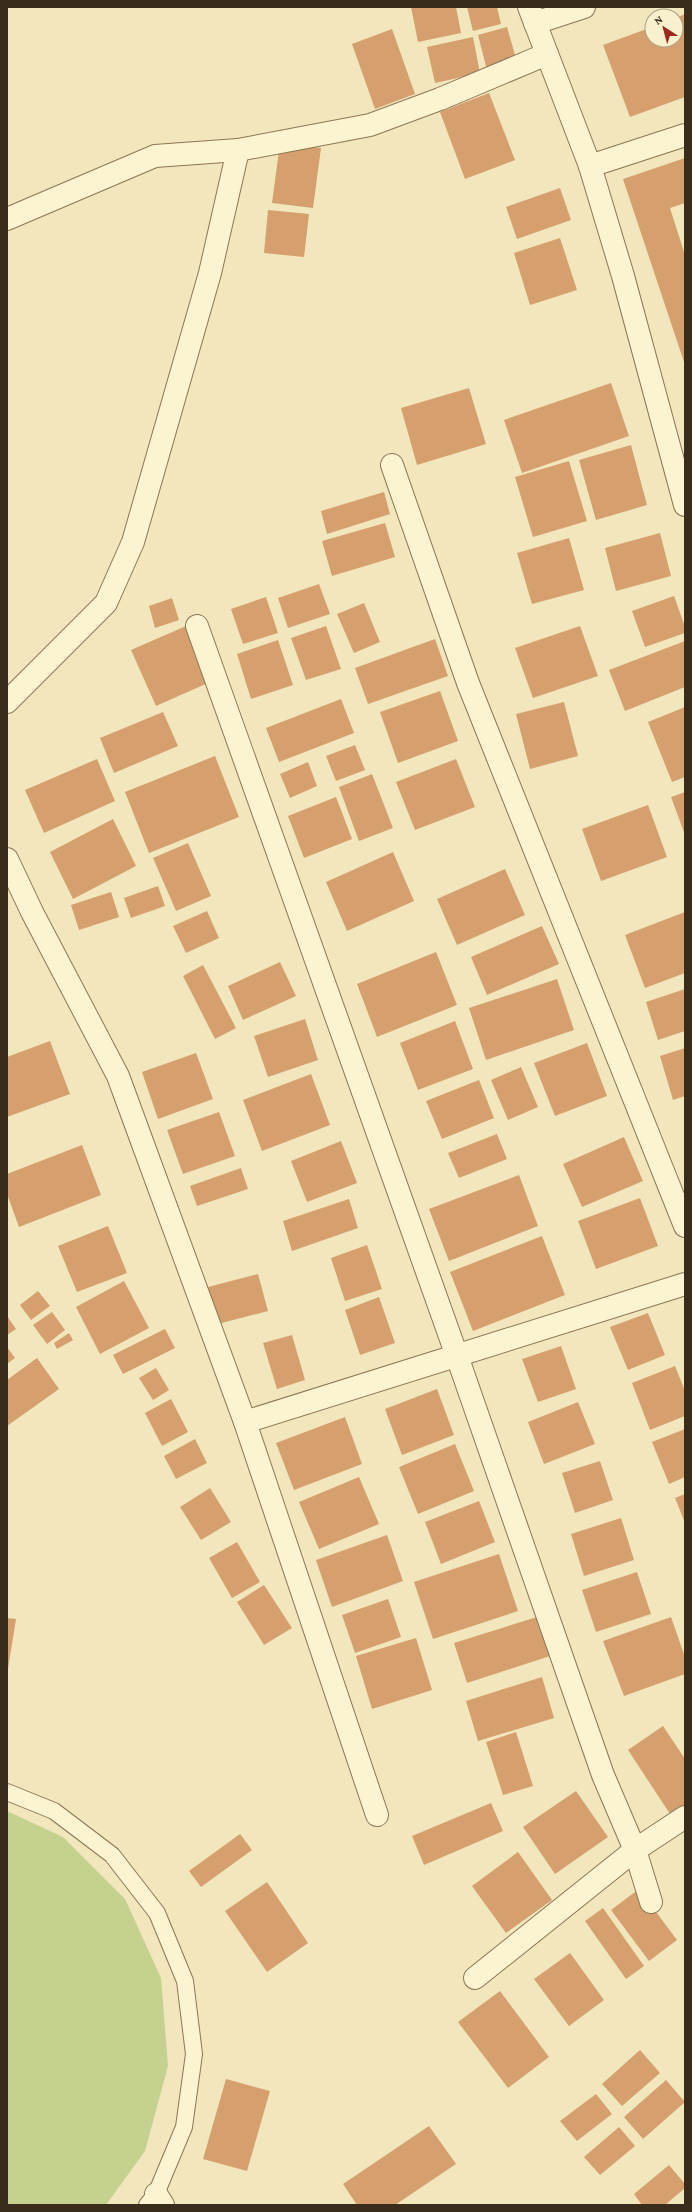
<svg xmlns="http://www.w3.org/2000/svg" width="692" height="2212" viewBox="0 0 692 2212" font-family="'Crimson Pro',serif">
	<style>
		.green { fill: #c5d18f }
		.building { fill: #d5a06e }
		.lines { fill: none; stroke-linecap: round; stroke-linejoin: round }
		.lane-casing { stroke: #8c7654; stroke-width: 18 }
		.street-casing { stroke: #8c7654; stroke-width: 24 }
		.lane { stroke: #fcf3d0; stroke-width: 16 }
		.street { stroke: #fcf3d0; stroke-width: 22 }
	</style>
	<rect width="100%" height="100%" fill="#f2e6bc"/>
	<polygon class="green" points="7,1811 63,1837 125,1899 161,1978 168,2066 145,2151 106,2205 7,2205"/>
	<g class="building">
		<polygon points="411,7 456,7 461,33 418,42"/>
		<polygon points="467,7 497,7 501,24 473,31"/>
		<polygon points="685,14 685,97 630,117 603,45 652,27 652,40 676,40 676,18"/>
		<polygon points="507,27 517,62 487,70 478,35"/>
		<polygon points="392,29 415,94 375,109 352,44"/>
		<polygon points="473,37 480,73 435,83 427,47"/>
		<polygon points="489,93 515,160 465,179 440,112"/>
		<polygon points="280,143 321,148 313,208 272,203"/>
		<polygon points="685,158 685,203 670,208 685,255 685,365 623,179"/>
		<polygon points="560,188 571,220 517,239 506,207"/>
		<polygon points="268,210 309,214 304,257 264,253"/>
		<polygon points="560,238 577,290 530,305 514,253"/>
		<polygon points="611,383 629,436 522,473 504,420"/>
		<polygon points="469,388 486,444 417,465 401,408"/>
		<polygon points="631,445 647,505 596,520 579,460"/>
		<polygon points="569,461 587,521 533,537 515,477"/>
		<polygon points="384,492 390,514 327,534 321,511"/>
		<polygon points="385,523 395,557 332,576 322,541"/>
		<polygon points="660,533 671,576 616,591 605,548"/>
		<polygon points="569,538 584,590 532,604 517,553"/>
		<polygon points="319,584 330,614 288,628 278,598"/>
		<polygon points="674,596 685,627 685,633 645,647 632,611"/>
		<polygon points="266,597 278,633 243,644 231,609"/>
		<polygon points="172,598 179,620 155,628 149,606"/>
		<polygon points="364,603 380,642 354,653 337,614"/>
		<polygon points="186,626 210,682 156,706 131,650"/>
		<polygon points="326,626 341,669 306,680 291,638"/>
		<polygon points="580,626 598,676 533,698 515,648"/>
		<polygon points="435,639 448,676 368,704 355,668"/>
		<polygon points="278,640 293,685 251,699 237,654"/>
		<polygon points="685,641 685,687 625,711 609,670"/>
		<polygon points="440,691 458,741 398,763 380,712"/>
		<polygon points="341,699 354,733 279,762 266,728"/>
		<polygon points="564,702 578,756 530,769 516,714"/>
		<polygon points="685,707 685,777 672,782 648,722"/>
		<polygon points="163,712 178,746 114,773 100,738"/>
		<polygon points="355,745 365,770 336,781 326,756"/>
		<polygon points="215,756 239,817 149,853 125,792"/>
		<polygon points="97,759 115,801 44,833 25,790"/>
		<polygon points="456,759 475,807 415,830 396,782"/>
		<polygon points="308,762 317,786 290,798 280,774"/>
		<polygon points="372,774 393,828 359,841 339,787"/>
		<polygon points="685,792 685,835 671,797"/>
		<polygon points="336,797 352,839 304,858 288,816"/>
		<polygon points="648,805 667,857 601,881 582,829"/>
		<polygon points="113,819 136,866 73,899 50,852"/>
		<polygon points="188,843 211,896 176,911 153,858"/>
		<polygon points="393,852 414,901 347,931 326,882"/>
		<polygon points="505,869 525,915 457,945 437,899"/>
		<polygon points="158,886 165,906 131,918 124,898"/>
		<polygon points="111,892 119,917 79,930 71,905"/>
		<polygon points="207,911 219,938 186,953 173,926"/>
		<polygon points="685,912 685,973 645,988 625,935"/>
		<polygon points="542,926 559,964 487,995 471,957"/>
		<polygon points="436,952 457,1005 377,1037 357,984"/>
		<polygon points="280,962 296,996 243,1020 228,986"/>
		<polygon points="203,965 236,1028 215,1039 183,976"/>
		<polygon points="557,979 574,1030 486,1060 469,1008"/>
		<polygon points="685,989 685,1031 658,1040 646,1002"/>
		<polygon points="305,1019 318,1060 268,1077 254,1036"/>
		<polygon points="455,1021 473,1069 418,1090 400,1043"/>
		<polygon points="50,1041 70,1094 7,1117 7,1057"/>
		<polygon points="587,1043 607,1096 555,1116 534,1063"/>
		<polygon points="685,1048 685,1096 673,1100 660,1056"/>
		<polygon points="196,1053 213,1099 158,1119 142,1072"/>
		<polygon points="521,1067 538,1107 508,1120 491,1080"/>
		<polygon points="311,1074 330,1125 262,1151 243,1100"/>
		<polygon points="479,1080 494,1118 442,1139 426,1101"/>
		<polygon points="219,1112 235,1156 183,1174 167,1130"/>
		<polygon points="497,1134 507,1159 459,1178 448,1153"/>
		<polygon points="624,1137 643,1181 582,1207 563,1164"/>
		<polygon points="341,1141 357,1183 307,1202 291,1161"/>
		<polygon points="82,1145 101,1195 19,1227 7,1194 7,1174"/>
		<polygon points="241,1168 248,1189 197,1206 190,1186"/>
		<polygon points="519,1175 538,1226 449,1261 429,1209"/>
		<polygon points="640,1198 658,1246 596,1269 578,1221"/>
		<polygon points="349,1199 358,1228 292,1251 283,1221"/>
		<polygon points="108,1226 127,1273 77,1292 58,1246"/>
		<polygon points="542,1236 565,1295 473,1331 450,1272"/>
		<polygon points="367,1245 382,1289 345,1301 331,1258"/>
		<polygon points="258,1274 268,1311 218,1324 208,1287"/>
		<polygon points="124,1281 149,1328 100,1354 76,1307"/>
		<polygon points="38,1291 50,1306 31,1320 20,1305"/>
		<polygon points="379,1297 395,1343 360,1355 345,1310"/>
		<polygon points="52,1312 65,1330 47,1344 33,1325"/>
		<polygon points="648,1313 665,1355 628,1370 610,1327"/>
		<polygon points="7,1316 16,1329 7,1335"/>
		<polygon points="165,1329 175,1348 123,1374 113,1355"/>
		<polygon points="69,1333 73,1340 57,1349 54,1343"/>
		<polygon points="292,1335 305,1380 277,1389 263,1343"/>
		<polygon points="561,1346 576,1389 538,1402 522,1359"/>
		<polygon points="7,1347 15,1358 7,1364"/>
		<polygon points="37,1358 59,1389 7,1426 7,1380"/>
		<polygon points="675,1366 685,1391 685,1416 650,1430 632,1383"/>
		<polygon points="156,1368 169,1390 153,1400 139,1378"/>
		<polygon points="437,1389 454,1435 402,1455 385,1409"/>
		<polygon points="171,1399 188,1432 162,1446 145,1413"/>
		<polygon points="578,1402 595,1444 544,1464 528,1422"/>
		<polygon points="345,1417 362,1464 294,1490 276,1443"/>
		<polygon points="685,1429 685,1477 669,1484 652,1442"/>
		<polygon points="195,1439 207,1463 176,1479 164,1456"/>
		<polygon points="455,1444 474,1491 418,1514 399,1467"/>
		<polygon points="600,1461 613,1500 575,1513 562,1473"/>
		<polygon points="359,1477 379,1524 319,1549 299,1502"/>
		<polygon points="210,1488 231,1522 201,1540 180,1507"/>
		<polygon points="685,1494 685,1523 675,1498"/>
		<polygon points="479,1501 495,1542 441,1564 425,1522"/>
		<polygon points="621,1518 634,1560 584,1576 571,1534"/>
		<polygon points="387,1535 403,1581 332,1607 316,1560"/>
		<polygon points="237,1542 260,1582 232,1598 209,1558"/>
		<polygon points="499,1554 518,1611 433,1639 414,1582"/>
		<polygon points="637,1572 651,1614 596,1632 582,1590"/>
		<polygon points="264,1585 292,1628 264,1645 237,1602"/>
		<polygon points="388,1599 401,1637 355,1653 342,1615"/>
		<polygon points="537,1617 550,1656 467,1683 454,1643"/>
		<polygon points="671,1617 685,1657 685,1674 624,1696 603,1641"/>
		<polygon points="7,1618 16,1619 8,1669 7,1669"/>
		<polygon points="416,1638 432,1690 372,1709 356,1656"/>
		<polygon points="542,1677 554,1718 478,1741 466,1701"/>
		<polygon points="663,1726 685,1759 685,1809 672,1817 628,1750"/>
		<polygon points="516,1732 533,1786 503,1795 486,1742"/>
		<polygon points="576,1791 608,1837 555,1874 523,1827"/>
		<polygon points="491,1803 503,1831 424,1865 412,1836"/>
		<polygon points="240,1834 252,1850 201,1887 189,1871"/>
		<polygon points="518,1852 552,1900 506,1933 472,1886"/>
		<polygon points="267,1882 308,1943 267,1972 225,1911"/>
		<polygon points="639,1889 677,1940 649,1961 611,1910"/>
		<polygon points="603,1908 644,1966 626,1979 585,1921"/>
		<polygon points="570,1953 604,2000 569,2026 534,1979"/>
		<polygon points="500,1991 549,2057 508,2088 458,2022"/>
		<polygon points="640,2050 660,2073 622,2106 602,2084"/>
		<polygon points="226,2079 270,2091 247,2171 203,2159"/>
		<polygon points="666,2080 685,2102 643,2139 624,2117"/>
		<polygon points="596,2094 612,2114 577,2141 560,2121"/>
		<polygon points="429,2126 456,2164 395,2205 357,2205 343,2184"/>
		<polygon points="619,2127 635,2146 600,2175 584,2157"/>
		<polygon points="669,2165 685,2184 685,2188 665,2205 642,2205 634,2194"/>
	</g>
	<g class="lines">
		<defs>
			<polyline id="lane" points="7,1792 54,1811 112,1855 157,1913 185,1981 194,2054 184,2127 156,2194 147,2205"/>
			<g id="street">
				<polyline points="529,7 590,166"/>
				<polyline points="535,23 584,7"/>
				<polyline points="685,135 590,166 623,276 685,505"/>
				<polyline points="7,219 155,156 238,150 370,125 440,99 547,54"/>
				<polyline points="392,465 468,683 685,1226"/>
				<polyline points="197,626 457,1356 603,1775 635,1850 651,1902"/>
				<polyline points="7,702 106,603 133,542 210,273 238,150"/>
				<polyline points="7,859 32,912 118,1076 245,1422 685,1284"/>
				<polyline points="245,1422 377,1815"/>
				<polyline points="475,1978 635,1850 685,1817"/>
				<polyline points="156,2194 163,2205"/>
			</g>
		</defs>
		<use href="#lane" class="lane-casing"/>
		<use href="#street" class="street-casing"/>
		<use href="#lane" class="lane"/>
		<use href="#street" class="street"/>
	</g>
	<rect width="692" height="2212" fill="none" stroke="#392c1a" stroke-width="16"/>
	<g transform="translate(664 28) rotate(324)"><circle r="19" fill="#f9f0cd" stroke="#aca285"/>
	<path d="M0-3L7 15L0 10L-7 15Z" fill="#a1261d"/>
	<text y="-6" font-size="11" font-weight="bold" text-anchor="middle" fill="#392c1a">N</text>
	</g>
</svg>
